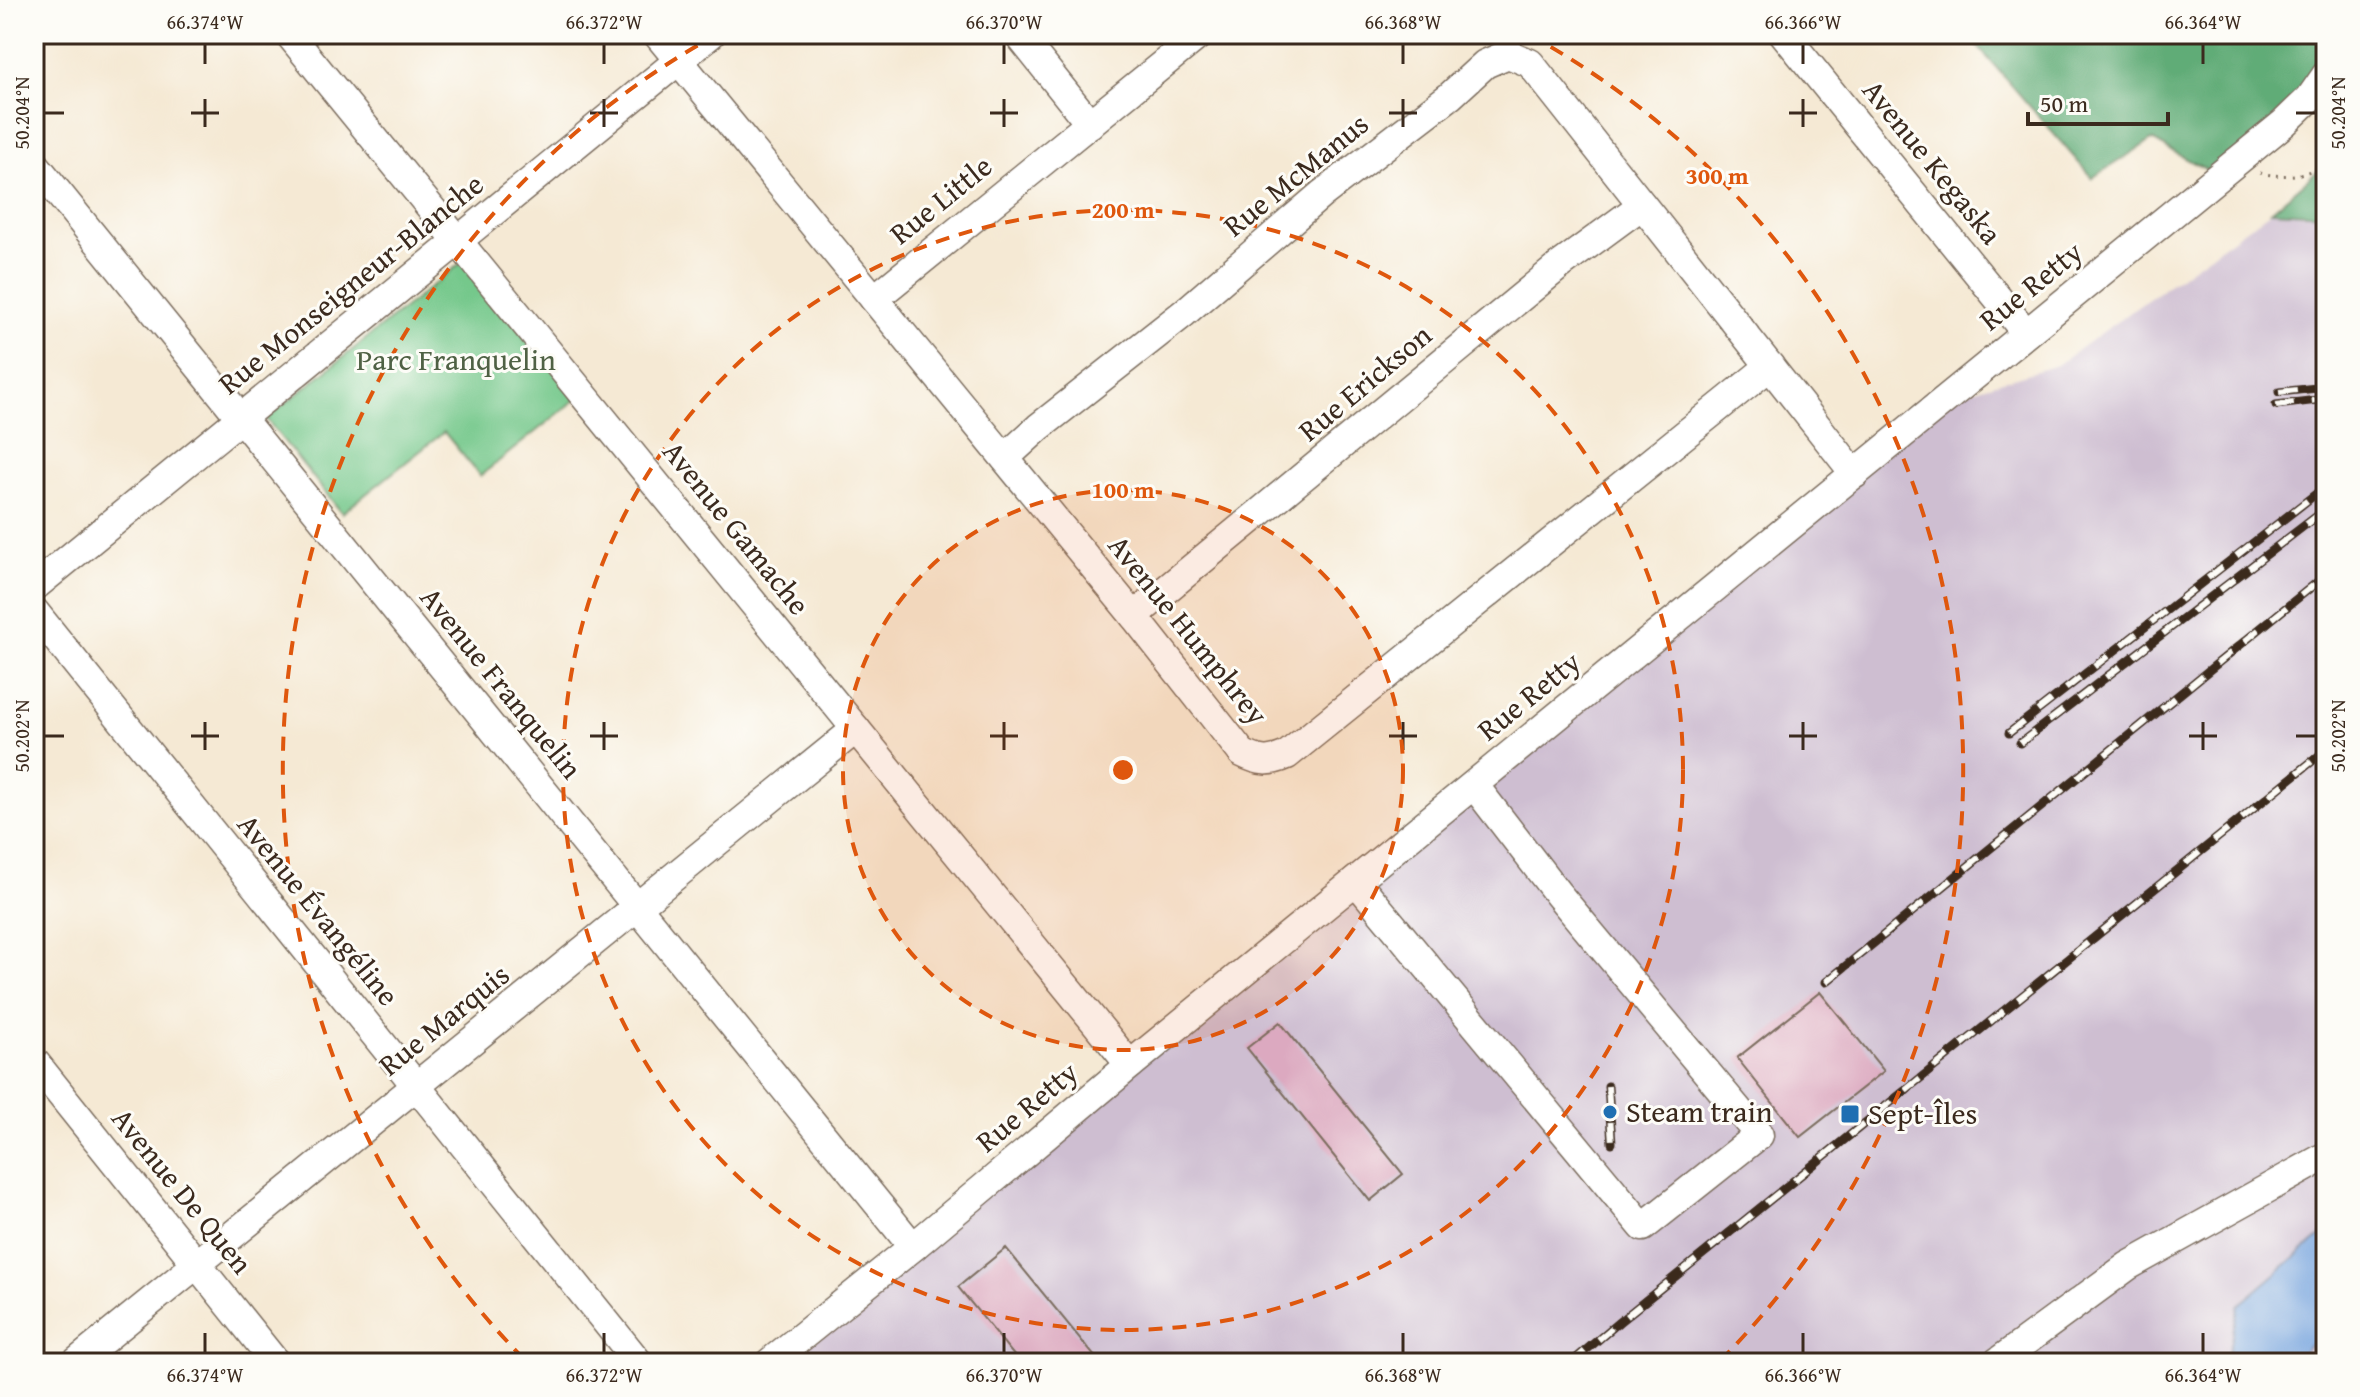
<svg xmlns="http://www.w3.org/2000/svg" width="2360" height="1397" viewBox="0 0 2360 1397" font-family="'Gentium Book Plus',serif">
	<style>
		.industrial { fill: #cebed1 }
		.green { fill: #75c88b; stroke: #587954; stroke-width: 2 }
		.forest { fill: #60ac77; stroke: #4e6b4a; stroke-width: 2 }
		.water { fill: #75a3de; stroke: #58667e; stroke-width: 2 }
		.building { fill: #dca9c0 }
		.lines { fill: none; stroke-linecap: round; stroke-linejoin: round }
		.minor-casing { stroke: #7c6d5e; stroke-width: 31 }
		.path { stroke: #7c6d5e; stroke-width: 3; stroke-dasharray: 2 6; stroke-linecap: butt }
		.minor { stroke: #fff; stroke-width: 28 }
		.rail-casing { stroke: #3b2a1e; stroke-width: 9 }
		.rail { stroke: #fdfcf7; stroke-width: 6; stroke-dasharray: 18; stroke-linecap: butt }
		.ticks { fill: none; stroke: #3b2a1e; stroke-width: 3 }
		.ring { fill: none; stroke: #df570d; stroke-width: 4; stroke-dasharray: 14 10 }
		.poi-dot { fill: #1f6fb2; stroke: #fdfcf7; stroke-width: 3 }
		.labels { text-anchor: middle; stroke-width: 6; stroke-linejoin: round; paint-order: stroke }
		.street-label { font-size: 30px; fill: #3b2a1e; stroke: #fdfcf7 }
		.park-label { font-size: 30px; fill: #4f6144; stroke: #fdfcf7 }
		.poi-label { font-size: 30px; fill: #3b2a1e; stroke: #fdfcf7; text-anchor: start }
		.centre { fill: #df570d; stroke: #fdfcf7; stroke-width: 4 }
		.ring-label { font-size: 24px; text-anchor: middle; font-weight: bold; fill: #df570d; stroke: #fdfcf7; stroke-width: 6; stroke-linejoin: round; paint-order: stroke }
		.neatline { fill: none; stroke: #3b2a1e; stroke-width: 3 }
		.ticks-label { font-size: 20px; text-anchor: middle; fill: #3b2a1e }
	</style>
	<rect width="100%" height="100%" fill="#fdfcf7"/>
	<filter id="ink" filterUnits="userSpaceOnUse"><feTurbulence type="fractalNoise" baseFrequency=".0125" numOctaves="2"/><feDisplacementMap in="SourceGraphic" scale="16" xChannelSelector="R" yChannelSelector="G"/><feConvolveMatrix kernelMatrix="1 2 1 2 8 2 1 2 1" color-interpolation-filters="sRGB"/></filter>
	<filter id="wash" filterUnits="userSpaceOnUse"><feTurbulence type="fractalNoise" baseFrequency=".006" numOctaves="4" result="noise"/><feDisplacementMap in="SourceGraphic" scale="32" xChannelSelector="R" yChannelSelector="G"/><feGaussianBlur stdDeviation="1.8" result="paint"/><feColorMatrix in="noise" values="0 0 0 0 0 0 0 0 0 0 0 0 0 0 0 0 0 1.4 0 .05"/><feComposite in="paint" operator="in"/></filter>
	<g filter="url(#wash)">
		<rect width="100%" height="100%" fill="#f5e9d4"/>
		<polygon class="industrial" points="2271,211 2326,214 2326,1363 769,1363 1949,397 2057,365"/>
		<polygon class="green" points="467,258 579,397 480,476 444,432 342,513 266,419"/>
		<g class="forest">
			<polygon points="1967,34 2326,34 2326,75 2218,176 2152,140 2092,178"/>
			<polygon points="2326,164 2326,214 2271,211"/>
		</g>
		<polygon class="water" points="2326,1231 2326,1329 2292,1363 2238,1363 2228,1353 2239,1305"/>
		<g id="blocks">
			<g class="building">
				<polygon points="1820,992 1884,1071 1800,1137 1737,1058"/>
				<polygon points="1280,1022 1403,1174 1370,1201 1247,1048"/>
				<polygon points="1006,1248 1100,1363 1020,1363 958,1287"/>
			</g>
		</g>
	</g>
	<g filter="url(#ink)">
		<use href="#blocks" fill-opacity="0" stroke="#7c6d5e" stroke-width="2"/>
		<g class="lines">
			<defs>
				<g id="minor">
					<polyline points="289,34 1130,1065"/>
					<path d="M657,34L1134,616L1242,753C1260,762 1269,763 1287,755L1770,366"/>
					<polyline points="1018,34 1090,124"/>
					<polyline points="1784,34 2026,333"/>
					<polyline points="34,163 913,1247"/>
					<polyline points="874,299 1200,34"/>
					<polyline points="1005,458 1039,427 1184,313 1322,194 1450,96 1485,64 1508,54 1530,63 1855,474"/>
					<polyline points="34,587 711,34"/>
					<polyline points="34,611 639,1363"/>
					<polyline points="1134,616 1559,266 1642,205"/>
					<polyline points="1356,881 1643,1227 1759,1135 1558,894 1474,785"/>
					<polyline points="34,1061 276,1363"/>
					<polyline points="75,1363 856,729"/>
					<polyline points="769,1363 913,1247 1130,1065 2284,123 2310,98 2326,75"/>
					<polyline points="1996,1363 2128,1266 2326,1156"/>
				</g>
			</defs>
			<use href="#minor" class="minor-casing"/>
			<path class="path" d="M2260,173C2285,178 2304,176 2326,164"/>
			<use href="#minor" class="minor"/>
			<defs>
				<g id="rail">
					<polyline points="2279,392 2326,387"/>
					<polyline points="2276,405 2326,399"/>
					<polyline points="2009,733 2326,486"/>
					<polyline points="2020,743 2326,509"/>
					<polyline points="1826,982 2326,575"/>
					<polyline points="1608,1086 1612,1143"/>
					<polyline points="1571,1363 1619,1322 2326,750"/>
				</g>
			</defs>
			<use href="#rail" class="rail-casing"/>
			<use href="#rail" class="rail"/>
		</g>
	</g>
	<path class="ticks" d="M205,44V64M604,44V64M1004,44V64M1403,44V64M1803,44V64M2203,44V64M205,99V127M604,99V127M1004,99V127M1403,99V127M1803,99V127M44,113H64M191,113H219M590,113H618M990,113H1018M1389,113H1417M1789,113H1817M2296,113H2316M205,722V750M604,722V750M1004,722V750M1403,722V750M1803,722V750M2203,722V750M44,736H64M191,736H219M590,736H618M990,736H1018M1389,736H1417M1789,736H1817M2189,736H2217M2296,736H2316M205,1333V1353M604,1333V1353M1004,1333V1353M1403,1333V1353M1803,1333V1353M2203,1333V1353"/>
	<circle cx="1123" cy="770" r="280" fill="#df570d" fill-opacity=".12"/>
	<g class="ring">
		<circle cx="1123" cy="770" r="280"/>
		<circle cx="1123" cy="770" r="560"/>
		<path d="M524 1359A840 840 0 0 1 716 35M1530 35A840 840 0 0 1 1722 1359"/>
	</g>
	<g class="poi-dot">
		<circle cx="1610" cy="1112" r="8"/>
		<rect x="1840" y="1104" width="20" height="20" rx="4"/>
	</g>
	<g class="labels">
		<g class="street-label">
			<text transform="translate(1932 162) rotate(51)" y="10">Avenue Kegaska</text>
			<text transform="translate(1296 175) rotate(-39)" y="10">Rue McManus</text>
			<text transform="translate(941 200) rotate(-39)" y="10">Rue Little</text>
			<text transform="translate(351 284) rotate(-39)" y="10">Rue Monseigneur-Blanche</text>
			<text transform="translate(2031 286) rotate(-39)" y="10">Rue Retty</text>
			<text transform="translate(1365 383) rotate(-40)" y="10">Rue Erickson</text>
			<text transform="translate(736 528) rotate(51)" y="10">Avenue Gamache</text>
			<text transform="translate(1188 630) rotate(51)" y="10">Avenue Humphrey</text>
			<text transform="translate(501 683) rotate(51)" y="10">Avenue Franquelin</text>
			<text transform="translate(1529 696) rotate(-39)" y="10">Rue Retty</text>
			<text transform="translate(318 910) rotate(51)" y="10">Avenue Évangéline</text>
			<text transform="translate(444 1020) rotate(-39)" y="10">Rue Marquis</text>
			<text transform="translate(1027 1107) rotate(-40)" y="10">Rue Retty</text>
			<text transform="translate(182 1191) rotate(51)" y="10">Avenue De Quen</text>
		</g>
		<g class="park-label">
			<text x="456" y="370">Parc Franquelin</text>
		</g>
		<g class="poi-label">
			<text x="1626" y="1122">Steam train</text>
			<text x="1868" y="1124">Sept-Îles</text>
		</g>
	</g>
	<circle cx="1123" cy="770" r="12" class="centre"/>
	<g class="ring-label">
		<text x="1717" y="184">300 m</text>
		<text x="1123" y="218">200 m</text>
		<text x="1123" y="498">100 m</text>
	</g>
	<rect width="2360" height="1397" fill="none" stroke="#fdfcf7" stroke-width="88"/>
	<path d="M2028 112v12h140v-12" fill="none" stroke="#3b2a1e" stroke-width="4"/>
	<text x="2040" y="112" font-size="24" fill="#3b2a1e" stroke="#fdfcf7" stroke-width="6" paint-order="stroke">50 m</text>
	<rect x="44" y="44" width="2272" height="1309" class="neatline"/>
	<g class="ticks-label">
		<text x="205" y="29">66.374°W</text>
		<text x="604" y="29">66.372°W</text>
		<text x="1004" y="29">66.370°W</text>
		<text x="1403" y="29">66.368°W</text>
		<text x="1803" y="29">66.366°W</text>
		<text x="2203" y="29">66.364°W</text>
		<text transform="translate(22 113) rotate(-90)" y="7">50.204°N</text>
		<text transform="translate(2338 113) rotate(-90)" y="7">50.204°N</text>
		<text transform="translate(22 736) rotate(-90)" y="7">50.202°N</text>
		<text transform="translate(2338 736) rotate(-90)" y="7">50.202°N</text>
		<text x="205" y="1382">66.374°W</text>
		<text x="604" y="1382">66.372°W</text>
		<text x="1004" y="1382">66.370°W</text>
		<text x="1403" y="1382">66.368°W</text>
		<text x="1803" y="1382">66.366°W</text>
		<text x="2203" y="1382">66.364°W</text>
	</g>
</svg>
